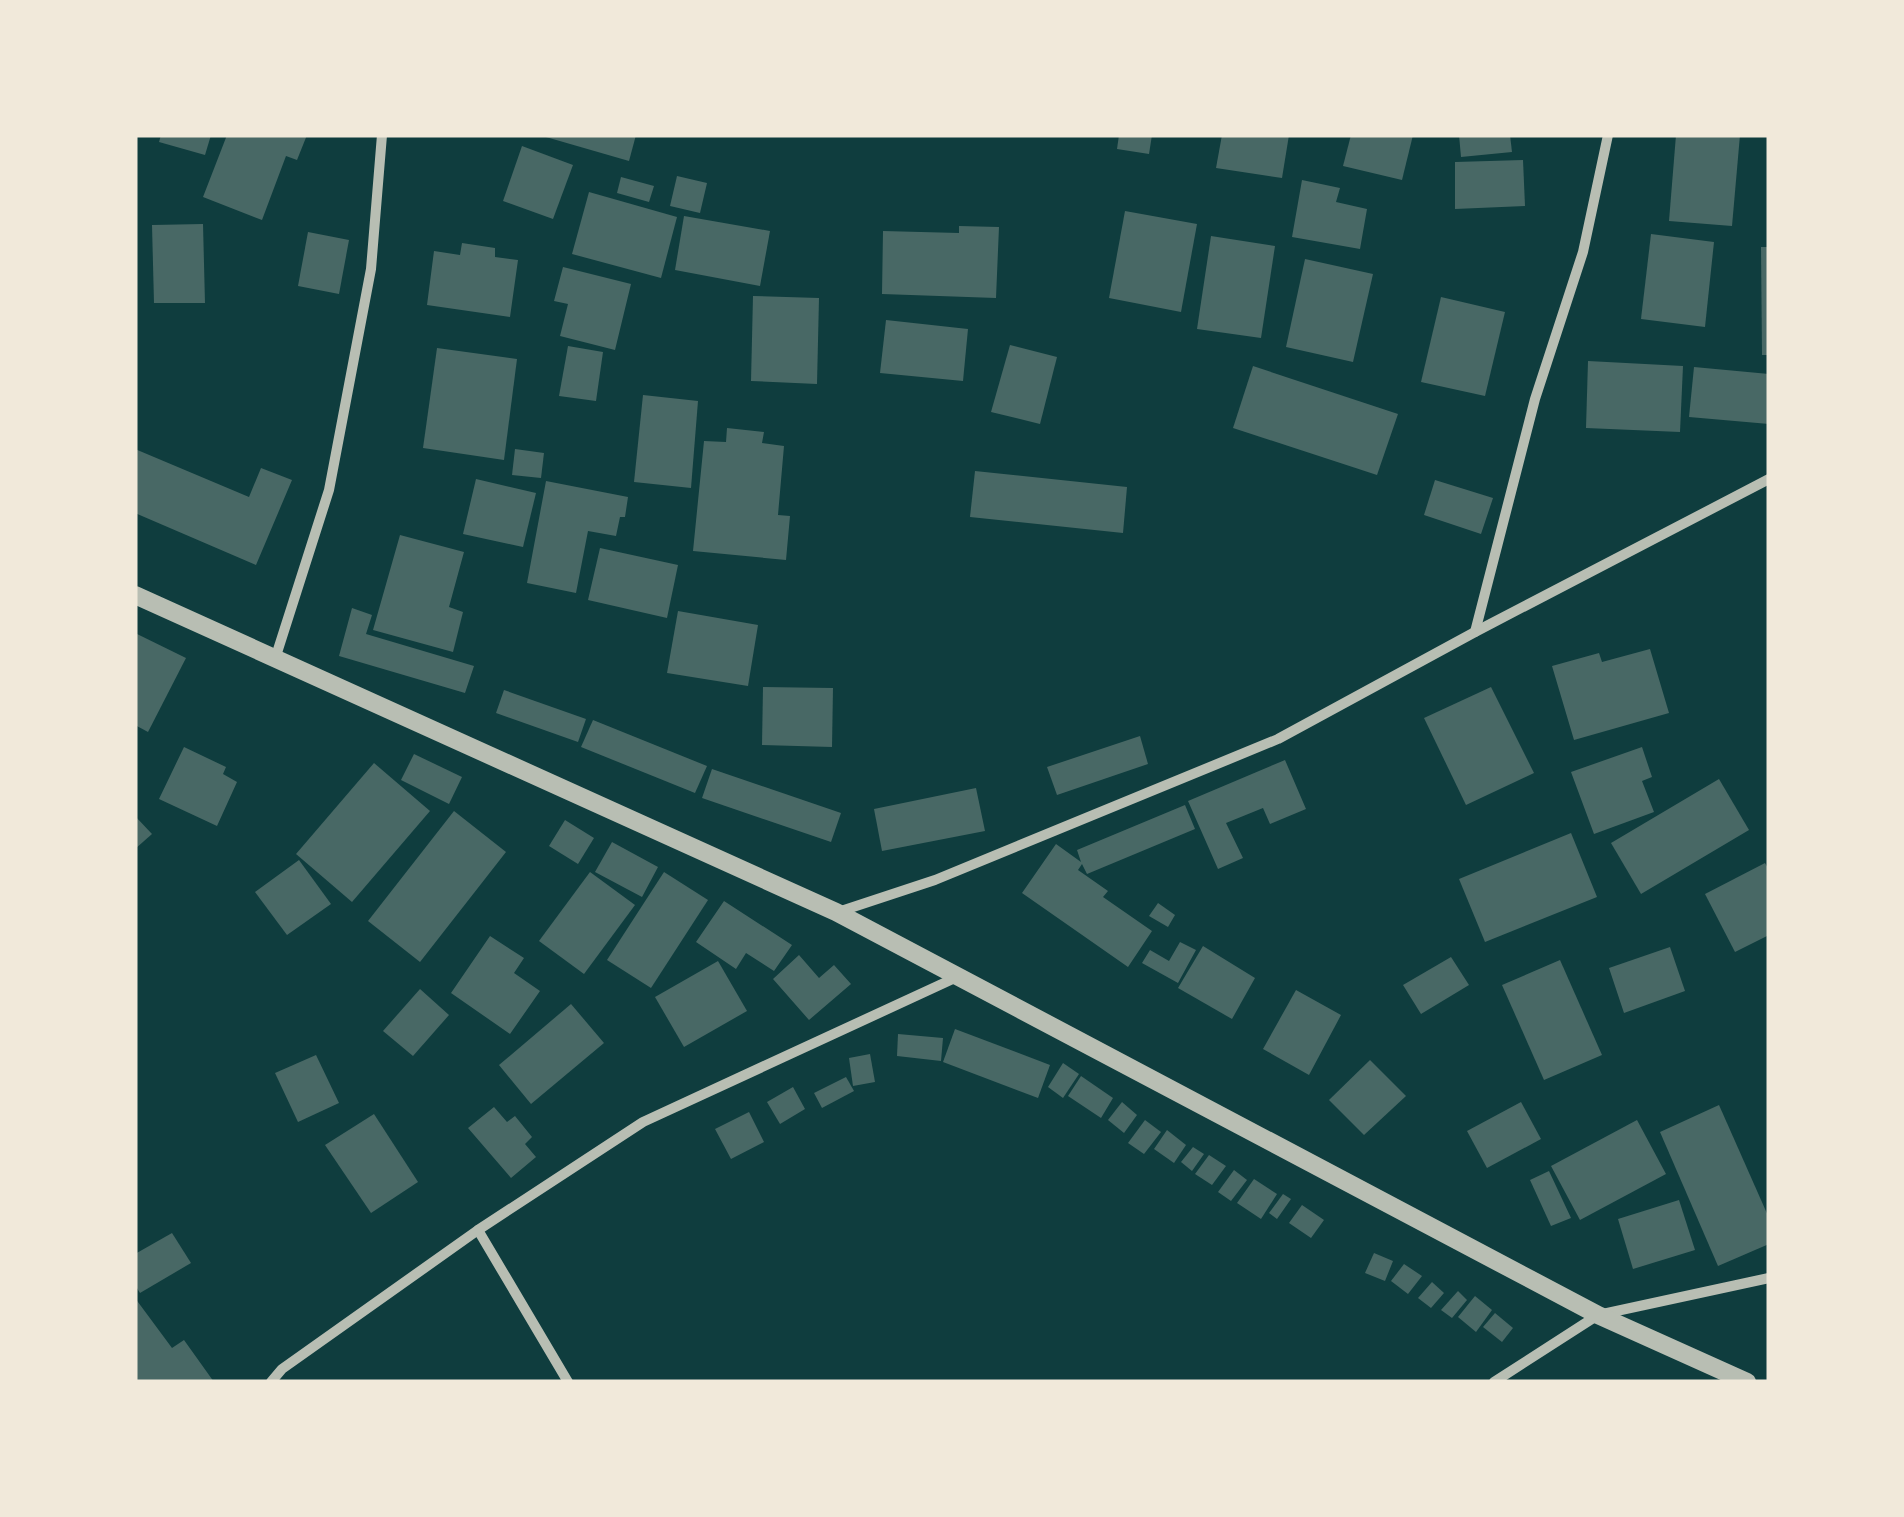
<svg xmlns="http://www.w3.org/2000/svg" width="1904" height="1517" viewBox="0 0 1904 1517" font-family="'IBM Plex Sans',sans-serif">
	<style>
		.building { fill: #486865 }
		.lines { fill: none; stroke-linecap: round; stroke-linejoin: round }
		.minor { stroke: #b8beb3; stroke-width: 10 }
		.tertiary { stroke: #b8beb3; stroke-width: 18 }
	</style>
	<rect width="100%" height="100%" fill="#0f3d3e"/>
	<g class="building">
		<polygon points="161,135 211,135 205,155 159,142"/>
		<polygon points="227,135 307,135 297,160 286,156 262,220 203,197"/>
		<polygon points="539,135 636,135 629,161"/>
		<polygon points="1119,135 1152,135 1149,154 1117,149"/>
		<polygon points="1222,135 1289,135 1282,178 1216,168"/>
		<polygon points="1351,135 1413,135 1402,180 1343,166"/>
		<polygon points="1459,135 1510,135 1512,152 1461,157"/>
		<polygon points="1676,135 1740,135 1732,226 1669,221"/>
		<polygon points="522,146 573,165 553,219 503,201"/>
		<polygon points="1523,160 1525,206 1455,209 1455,162"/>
		<polygon points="677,176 707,183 700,213 670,206"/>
		<polygon points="621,177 654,186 649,202 617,193"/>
		<polygon points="1302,180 1340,188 1336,202 1367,209 1360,249 1292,237"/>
		<polygon points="589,192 677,217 661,278 572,254"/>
		<polygon points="1125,211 1197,224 1181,312 1109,298"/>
		<polygon points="684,216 770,231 760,286 675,270"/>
		<polygon points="203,224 205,303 154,303 152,225"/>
		<polygon points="959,226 999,227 996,298 882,294 883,231 959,233"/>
		<polygon points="308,232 349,240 339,294 298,286"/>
		<polygon points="1651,234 1714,242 1705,327 1641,319"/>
		<polygon points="1211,236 1275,246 1261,338 1197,329"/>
		<polygon points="462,243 495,248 495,257 518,260 510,317 427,305 434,251 460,255"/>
		<polygon points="1761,247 1769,247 1769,355 1762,355"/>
		<polygon points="1305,259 1373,274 1353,362 1286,347"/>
		<polygon points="563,267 631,284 615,350 560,336 568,304 554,301"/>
		<polygon points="753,296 819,298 817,384 751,381"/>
		<polygon points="1441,297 1505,312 1485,396 1421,382"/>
		<polygon points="886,320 968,329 963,381 880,373"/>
		<polygon points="1010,345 1057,357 1040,424 991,412"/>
		<polygon points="568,346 603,352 596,401 559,396"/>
		<polygon points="437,348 517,359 504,460 423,448"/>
		<polygon points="1588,361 1683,366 1680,432 1586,428"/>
		<polygon points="1253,366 1398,414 1377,475 1233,428"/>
		<polygon points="1694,367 1769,374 1769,424 1689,417"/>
		<polygon points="643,395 698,401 691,488 634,482"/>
		<polygon points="727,428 764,432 762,443 784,446 778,515 790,516 786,560 693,551 704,441 726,442"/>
		<polygon points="135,449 249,497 261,468 292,480 256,565 135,513"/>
		<polygon points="515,449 544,453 541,478 512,475"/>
		<polygon points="975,471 1127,487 1123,533 970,517"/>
		<polygon points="476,479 536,493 523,547 463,534"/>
		<polygon points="1435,480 1493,498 1481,534 1424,515"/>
		<polygon points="546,481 628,497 625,517 620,517 616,536 588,531 576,593 527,583"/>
		<polygon points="400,535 464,552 449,607 463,612 453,652 373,630"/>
		<polygon points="600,548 678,565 667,618 588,600"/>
		<polygon points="352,608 372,615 366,634 474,666 465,693 339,656"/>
		<polygon points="678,611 758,625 748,686 667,673"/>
		<polygon points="135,633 186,658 148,732 135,725"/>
		<polygon points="1650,649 1669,713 1574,740 1552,666 1599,653 1602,662"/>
		<polygon points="763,687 833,688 832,747 762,745"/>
		<polygon points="1491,687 1534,773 1466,805 1424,718"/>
		<polygon points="504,690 586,719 578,742 496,713"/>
		<polygon points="593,720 707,766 695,793 581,747"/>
		<polygon points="1140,736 1148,764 1057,795 1047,767"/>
		<polygon points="184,747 226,767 223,774 237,782 217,826 159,799"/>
		<polygon points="1642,747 1652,777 1642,781 1654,812 1594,834 1571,772"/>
		<polygon points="414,754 462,777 449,804 401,780"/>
		<polygon points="1285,760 1306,809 1270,824 1263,808 1226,823 1243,858 1218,869 1188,801"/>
		<polygon points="374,763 430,811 352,902 296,854"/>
		<polygon points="712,769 841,813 831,842 702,798"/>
		<polygon points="1719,779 1749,830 1641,894 1611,843"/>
		<polygon points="976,788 985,831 882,851 874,809"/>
		<polygon points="1185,805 1195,829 1087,874 1082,864 1078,870 1108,891 1103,897 1152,931 1128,967 1022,893 1056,844 1081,862 1077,850"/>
		<polygon points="454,811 506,852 420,962 368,921"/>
		<polygon points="135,816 152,834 135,849"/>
		<polygon points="565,820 594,838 578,864 549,846"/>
		<polygon points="1571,833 1597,897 1485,942 1459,879"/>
		<polygon points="612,842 658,867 642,897 595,872"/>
		<polygon points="299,860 331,904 287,935 255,892"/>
		<polygon points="1765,863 1769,870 1769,935 1735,952 1705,894"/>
		<polygon points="590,872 635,905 584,974 539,941"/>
		<polygon points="664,872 708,900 651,988 607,960"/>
		<polygon points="724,901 792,945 774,971 746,953 736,969 696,942"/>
		<polygon points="1158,903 1175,915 1168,927 1149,916"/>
		<polygon points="490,936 524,958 514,973 540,991 510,1034 451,993"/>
		<polygon points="1180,942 1196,950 1178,983 1142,963 1150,950 1169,961"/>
		<polygon points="1203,946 1255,978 1232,1019 1178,988"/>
		<polygon points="1670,947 1685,991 1624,1013 1609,968"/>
		<polygon points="799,955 819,978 834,965 851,984 809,1020 773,979"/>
		<polygon points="1451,957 1469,985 1421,1014 1403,985"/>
		<polygon points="1560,960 1602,1055 1544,1080 1502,985"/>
		<polygon points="718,961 747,1011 684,1047 655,997"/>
		<polygon points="420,989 449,1015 413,1056 383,1031"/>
		<polygon points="1296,990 1341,1015 1309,1075 1263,1049"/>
		<polygon points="571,1004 604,1043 531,1104 499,1065"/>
		<polygon points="955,1029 1050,1065 1038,1098 943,1062"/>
		<polygon points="898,1034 943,1038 941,1061 897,1056"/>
		<polygon points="870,1054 875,1082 853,1086 849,1058"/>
		<polygon points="316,1055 339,1103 298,1122 275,1073"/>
		<polygon points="1370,1060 1406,1096 1364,1135 1329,1100"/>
		<polygon points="1063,1063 1079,1074 1063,1098 1048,1087"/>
		<polygon points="1081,1076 1113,1098 1101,1118 1068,1096"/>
		<polygon points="846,1077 854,1091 822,1108 814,1093"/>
		<polygon points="793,1087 805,1109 780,1124 767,1102"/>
		<polygon points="1122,1102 1137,1115 1124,1133 1108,1120"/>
		<polygon points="1521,1102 1541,1139 1487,1168 1467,1131"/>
		<polygon points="1719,1105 1769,1218 1769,1244 1718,1266 1660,1132"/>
		<polygon points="494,1107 507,1122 515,1116 532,1137 525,1144 536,1157 511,1178 468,1128"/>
		<polygon points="749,1112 764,1142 731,1159 715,1129"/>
		<polygon points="374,1114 418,1182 371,1213 325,1145"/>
		<polygon points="1145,1120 1161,1132 1144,1154 1128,1143"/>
		<polygon points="1637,1120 1666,1174 1580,1220 1551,1166"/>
		<polygon points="1167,1130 1186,1145 1174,1163 1154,1149"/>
		<polygon points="1193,1147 1204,1154 1192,1171 1181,1162"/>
		<polygon points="1209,1155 1226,1166 1212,1185 1195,1174"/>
		<polygon points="1234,1170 1247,1180 1231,1201 1218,1192"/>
		<polygon points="1549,1171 1571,1218 1551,1226 1530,1180"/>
		<polygon points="1254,1179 1277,1194 1261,1219 1237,1203"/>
		<polygon points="1283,1194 1291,1199 1277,1219 1269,1213"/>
		<polygon points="1679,1200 1695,1250 1633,1269 1618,1219"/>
		<polygon points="1302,1205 1324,1220 1311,1238 1289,1223"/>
		<polygon points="172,1233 191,1263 140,1293 135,1285 135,1254"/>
		<polygon points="1374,1253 1393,1261 1385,1281 1365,1273"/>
		<polygon points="1404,1264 1422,1276 1408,1294 1391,1281"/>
		<polygon points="1432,1282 1444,1293 1431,1308 1418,1298"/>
		<polygon points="1458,1291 1467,1300 1452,1318 1441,1310"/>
		<polygon points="1475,1296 1492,1310 1476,1332 1458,1317"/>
		<polygon points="135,1298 172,1348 184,1340 214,1382 135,1382"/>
		<polygon points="1495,1313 1513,1328 1502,1342 1483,1327"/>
	</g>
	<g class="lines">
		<g class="minor">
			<polyline points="1475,632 1535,399 1583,252 1608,135"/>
			<polyline points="275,659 329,490 371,269 382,135"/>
			<polyline points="838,912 935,880 1278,739 1475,632 1769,479"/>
			<polyline points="478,1230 568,1382"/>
			<polyline points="271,1382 282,1369 478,1230 643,1122 957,977"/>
			<polyline points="1494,1382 1598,1315 1769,1278"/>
		</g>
		<polyline class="tertiary" points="135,595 836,912 1598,1315 1747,1382"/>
	</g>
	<rect width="1904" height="1517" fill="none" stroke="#f1e9da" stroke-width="275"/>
</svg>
